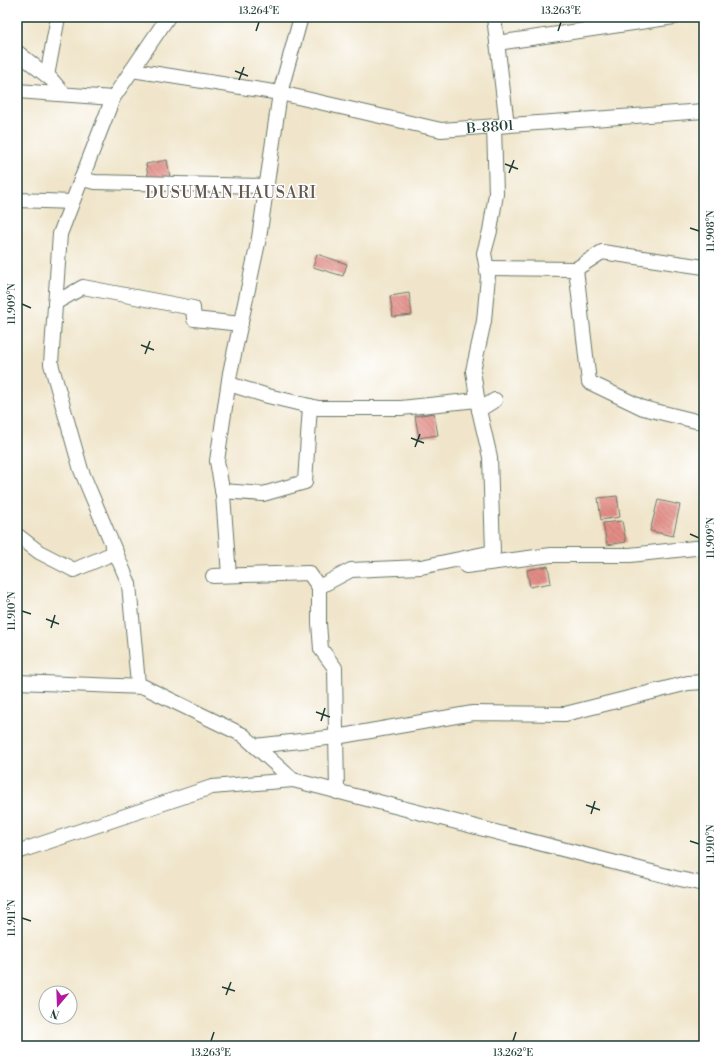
<svg xmlns="http://www.w3.org/2000/svg" width="721" height="1063" viewBox="0 0 721 1063" font-family="'Libre Bodoni',serif">
	<style>
		.building { fill: url(#building-back-hatch) }
		.lines { fill: none; stroke-linecap: round; stroke-linejoin: round }
		.minor-casing { stroke: #687868; stroke-width: 16 }
		.minor { stroke: #fff; stroke-width: 14 }
		.ticks { fill: none; stroke: #1f3d34; stroke-width: 1.5 }
		.labels { text-anchor: middle; stroke-width: 3; stroke-linejoin: round; paint-order: stroke }
		.street-label { font-size: 14px; fill: #1f3d34; stroke: #fff }
		.quarter-label { font-size: 16px; letter-spacing: 1px; fill: #645951; stroke: #fff }
		.neatline { fill: none; stroke: #1f3d34; stroke-width: 1.5 }
		.ticks-label { font-size: 10px; text-anchor: middle; fill: #1f3d34 }
	</style>
	<defs>
		<pattern id="building-back-hatch" width="6" height="6" patternUnits="userSpaceOnUse"><rect width="6" height="6" fill="#e38d86"/><path d="M-1 5l2 2M0 0l6 6M5-1l2 2" fill="none" stroke="#b7746e"/></pattern>
	</defs>
	<rect width="100%" height="100%" fill="#fff"/>
	<filter id="ink" filterUnits="userSpaceOnUse"><feTurbulence type="fractalNoise" baseFrequency=".025" numOctaves="2"/><feDisplacementMap in="SourceGraphic" scale="8" xChannelSelector="R" yChannelSelector="G"/><feConvolveMatrix kernelMatrix="1 2 1 2 8 2 1 2 1" color-interpolation-filters="sRGB"/></filter>
	<filter id="wash" filterUnits="userSpaceOnUse"><feTurbulence type="fractalNoise" baseFrequency=".012" numOctaves="4" result="noise"/><feDisplacementMap in="SourceGraphic" scale="16" xChannelSelector="R" yChannelSelector="G"/><feGaussianBlur stdDeviation="0.9" result="paint"/><feColorMatrix in="noise" values="0 0 0 0 0 0 0 0 0 0 0 0 0 0 0 0 0 1.4 0 .05"/><feComposite in="paint" operator="in"/></filter>
	<g filter="url(#wash)">
		<rect width="100%" height="100%" fill="#f0e5ca"/>
		<g id="blocks">
			<g class="building">
				<polygon points="167,160 170,177 149,181 146,164"/>
				<polygon points="317,254 347,264 343,276 313,267"/>
				<polygon points="409,293 412,315 393,317 390,296"/>
				<polygon points="434,413 438,435 419,438 415,416"/>
				<polygon points="617,496 620,517 601,520 598,498"/>
				<polygon points="658,500 680,505 673,536 650,531"/>
				<polygon points="622,521 626,542 607,545 603,523"/>
				<polygon points="548,566 551,583 530,587 527,570"/>
			</g>
		</g>
	</g>
	<g filter="url(#ink)">
		<use href="#blocks" fill-opacity="0" stroke="#687868" stroke-width="1"/>
		<g class="lines">
			<defs>
				<g id="minor">
					<polyline points="494,17 507,125"/>
					<polyline points="497,43 674,17"/>
					<polyline points="17,52 51,79 64,94"/>
					<path id="s1" d="M132,70L280,93L441,130L704,111"/>
					<polyline points="47,76 58,17"/>
					<polyline points="17,91 113,98 168,17"/>
					<polyline points="113,98 60,234 51,364 81,470 129,584 138,684 243,735 293,780 675,878 704,884"/>
					<polyline points="81,179 95,182 266,186"/>
					<polyline points="17,200 72,202"/>
					<polyline points="487,268 576,269 602,252 704,267"/>
					<polyline points="576,269 589,382 643,408 704,423"/>
					<polyline points="55,303 83,287 193,308 194,319 241,324"/>
					<polyline points="229,384 268,396 318,408 401,408 477,400"/>
					<polyline points="479,410 473,371 484,321 488,276 484,253 490,231 496,194 494,126"/>
					<polyline points="222,491 263,494 305,482 310,406"/>
					<polyline points="17,535 39,552 74,570 116,552"/>
					<polyline points="466,566 551,555 630,555 704,547"/>
					<polyline points="229,575 223,495 217,461 230,373 259,238 280,93 301,17"/>
					<polyline points="213,576 309,573 319,587"/>
					<polyline points="17,682 144,687"/>
					<polyline points="255,746 336,737 473,713 565,714 688,683 704,682"/>
					<polyline points="337,792 335,668 321,649 319,623 319,587 351,570 421,567 493,552 490,457 479,410 495,400"/>
					<polyline points="17,852 212,787 293,780"/>
				</g>
			</defs>
			<use href="#minor" class="minor-casing"/>
			<use href="#minor" class="minor"/>
		</g>
	</g>
	<path class="ticks" d="M256,31L259,22M558,31L561,22M235,71L248,76M239,80L244,67M505,164L518,169M509,173L514,160M690,228L699,231M22,304L31,308M141,345L154,350M145,354L150,341M411,438L424,443M415,447L420,434M690,534L699,538M22,611L31,614M46,619L59,624M51,628L55,615M316,712L330,717M321,721L325,708M586,805L600,810M591,814L595,801M690,841L699,844M22,918L31,921M222,987L235,991M226,995L231,982M211,1041L214,1032M513,1041L516,1032"/>
	<g class="labels">
		<g class="street-label">
			<text dy="5" stroke="none"><textPath href="#s1" startOffset="364">B-8801</textPath></text>
		</g>
		<g class="quarter-label">
			<text x="231" y="198">DUSUMAN HAUSARI</text>
		</g>
	</g>
	<rect width="721" height="1063" fill="none" stroke="#fff" stroke-width="44"/>
	<g transform="translate(58 1005) rotate(199)"><circle r="19" fill="#ffffff" stroke="#a5b1ae"/>
	<path d="M0-3L7 15L0 10L-7 15Z" fill="#b5179e"/>
	<text y="-6" font-size="11" font-weight="bold" text-anchor="middle" fill="#1f3d34">N</text>
	</g>
	<rect x="22" y="22" width="677" height="1019" class="neatline"/>
	<g class="ticks-label">
		<text x="259" y="14">13.264°E</text>
		<text x="561" y="14">13.263°E</text>
		<text transform="translate(710 231) rotate(-90)" y="4">11.908°N</text>
		<text transform="translate(11 304) rotate(-90)" y="4">11.909°N</text>
		<text transform="translate(710 538) rotate(-90)" y="4">11.909°N</text>
		<text transform="translate(11 611) rotate(-90)" y="4">11.910°N</text>
		<text transform="translate(710 844) rotate(-90)" y="4">11.910°N</text>
		<text transform="translate(11 918) rotate(-90)" y="4">11.911°N</text>
		<text x="211" y="1056">13.263°E</text>
		<text x="513" y="1056">13.262°E</text>
	</g>
</svg>
